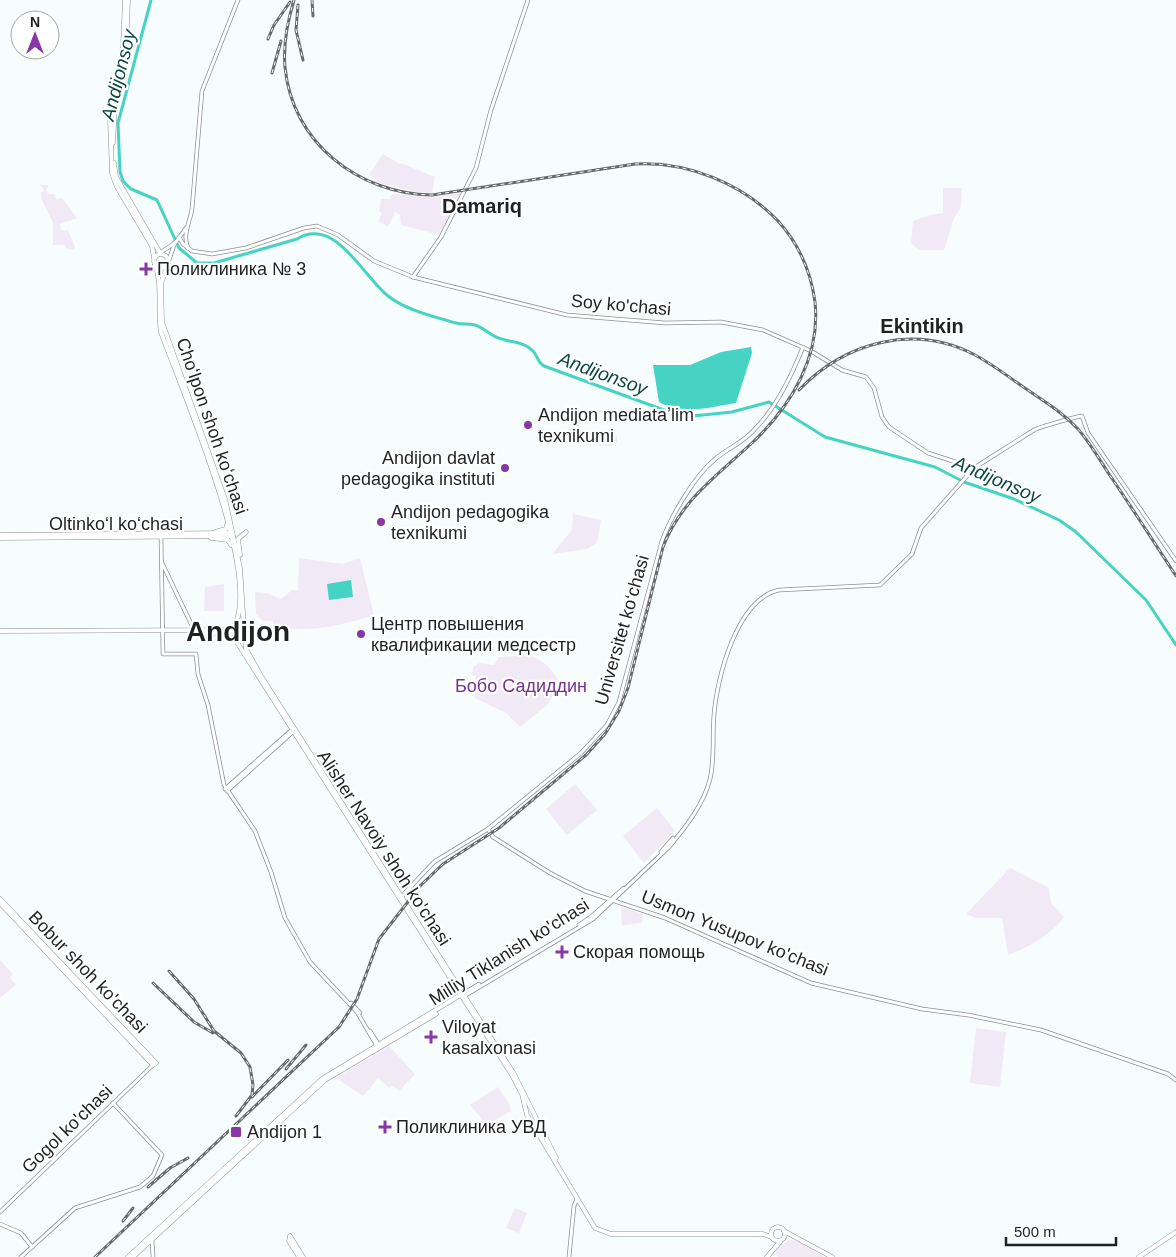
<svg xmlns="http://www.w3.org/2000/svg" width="1176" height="1257" viewBox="0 0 1176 1257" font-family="Arial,sans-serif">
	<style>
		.green { fill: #f2e9f7 }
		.water { fill: #47d3c3 }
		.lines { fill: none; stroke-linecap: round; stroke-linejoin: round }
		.river { stroke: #47d3c3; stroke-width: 3 }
		.secondary-casing { stroke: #8b9190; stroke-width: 4.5 }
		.primary-casing { stroke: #8b9190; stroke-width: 5 }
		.secondary { stroke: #fff; stroke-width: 3 }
		.primary { stroke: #fff; stroke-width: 4 }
		.rail-casing { stroke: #666a6a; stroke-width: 3 }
		.rail { stroke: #fff; stroke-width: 1; stroke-dasharray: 4; stroke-linecap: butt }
		.poi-dot { fill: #8737a6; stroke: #fff; stroke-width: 2 }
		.labels { text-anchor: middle; stroke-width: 4.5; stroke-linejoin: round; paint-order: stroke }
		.poi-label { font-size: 18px; fill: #1f2222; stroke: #fff; text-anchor: start }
		.street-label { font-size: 18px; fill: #1f2222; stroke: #fff }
		.park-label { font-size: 18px; fill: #74348e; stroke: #fff }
		.water-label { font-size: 19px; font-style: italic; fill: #094841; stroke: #fff }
		.quarter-label { font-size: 20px; font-weight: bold; fill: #1f2222; stroke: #fff }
		.town-label { font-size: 28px; font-weight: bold; fill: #1f2222; stroke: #fff }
	</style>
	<rect width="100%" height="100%" fill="#f6fdfc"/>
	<g class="green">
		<polygon points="383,154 400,164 401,163 435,177 432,193 416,192 376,182 377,179 369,175"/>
		<polygon points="40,185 49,185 46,190 49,194 55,194 56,199 62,198 77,218 60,224 61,230 68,230 75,247 74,250 67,249 65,245 53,245 53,223 41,198 41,192 44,191"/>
		<polygon points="943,188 962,188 961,207 954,218 944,250 919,250 911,243 913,221 930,215 943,213"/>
		<polygon points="459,193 460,195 440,235 401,225 400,215 395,212 388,227 378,221 382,214 379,211 381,199 390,199 392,194 432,197"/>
		<polygon points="592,431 612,432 617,437 617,442 612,446 590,445 586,439"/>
		<polygon points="573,514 601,520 597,543 587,549 552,554 572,530"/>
		<path d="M299,558L343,564L360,558L374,615C342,625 306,635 273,625V621H263L256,614L255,592L267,593L281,599L292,590H298Z"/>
		<polygon points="224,584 224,611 204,611 205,587"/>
		<path d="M529,655C546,662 552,669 560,683L547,705L520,727L506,713L475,698L476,676L472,675L473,667L479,663L494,665L499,657Z"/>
		<polygon points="575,784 597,810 567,835 546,809"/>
		<polygon points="657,808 675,831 644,863 623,836"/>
		<path d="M1010,868L1049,888L1051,903L1064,917C1049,936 1030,947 1008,955L1002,918H976L966,914Z"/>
		<polygon points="621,907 643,914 642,923 622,925"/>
		<polygon points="0,960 13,974 10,978 16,985 0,998"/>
		<polygon points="976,1028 1006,1032 1000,1087 970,1083"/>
		<polygon points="389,1046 415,1074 399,1091 392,1085 389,1088 378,1078 363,1096 336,1078"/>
		<polygon points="498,1087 510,1105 511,1111 487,1125 470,1105"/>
		<polygon points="515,1208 527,1213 519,1233 506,1228"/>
		<polygon points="790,1240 799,1241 824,1257 778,1257 775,1253 782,1244"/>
	</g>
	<g class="water">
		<path d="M751,347L752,353L736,403C710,407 683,416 659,402L653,365H690L721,352Z"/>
		<polygon points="351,580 353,597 329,600 327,584"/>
	</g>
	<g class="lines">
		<path class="river" d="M151,0L118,123L120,172L123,181L131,189L157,200L179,248L197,263H214L297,239C335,216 362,275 388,296C406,310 434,317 456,323C462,325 468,323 475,325C482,327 488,333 494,336C506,343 523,340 533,351C538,356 537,362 544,366L683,417L732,412L769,402L825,437L935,467L964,482L1014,499L1059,520L1076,532L1146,600L1176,645"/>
		<defs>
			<g id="secondary">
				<polyline points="179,237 183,244 192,251 212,254 246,248 304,228 317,226 338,235 374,261 413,277 567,315 665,323 721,322 763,330 811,351 842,370 866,377 874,388 882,417 889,427 928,453 974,468"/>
				<path d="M188,248C182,235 190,222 192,209L202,91L238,0"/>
				<polyline points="160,253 176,242 186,228"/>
				<polyline points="168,263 175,242"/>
				<polyline points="413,277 441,237 476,168 491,110 528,0"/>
				<polyline points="161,537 163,654 196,654 198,674 208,705 224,785 255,831 271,872 285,918 310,962 357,1012 377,1046"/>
				<polyline points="162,563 195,632"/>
				<polyline points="225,789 294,728"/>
				<polyline points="227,791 295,730"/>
				<polyline points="488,829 493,837 550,873 585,891 665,918 811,983 922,1009 968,1015 1041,1030 1168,1074 1176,1080"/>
				<polyline points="661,852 673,838"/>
				<path d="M402,896L434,862L488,829L581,753L607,725L619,702L662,541C671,516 694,477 714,460C726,449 743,443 754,430C776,408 792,375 803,347"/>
				<polyline points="579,925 592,916 624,888"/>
				<polyline points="464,993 479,984"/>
				<path d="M466,995L593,919L669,847C685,828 704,804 710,779C715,758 712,736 714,715C717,677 737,599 779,590L880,585L912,554L921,528L974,468L1034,430C1039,427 1079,416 1082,416L1088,433L1176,561"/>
				<polyline points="351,1003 360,1013"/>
				<polyline points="370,1031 379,1045"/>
				<polyline points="0,1212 153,1065"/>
				<polyline points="0,1224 21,1233 32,1247"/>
				<polyline points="152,1240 153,1257"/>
				<polyline points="21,1257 75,1208 140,1187 153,1176 162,1155 113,1103"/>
				<polyline points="569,1257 574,1206 577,1199"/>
			</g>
			<g id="primary">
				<polyline points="125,0 123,46 110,119 112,173 117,187 152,246 154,258"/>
				<polyline points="113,143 115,104 126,47 128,0"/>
				<polyline points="114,163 116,177 160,253"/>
				<circle cx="161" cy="261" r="7"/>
				<polyline points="168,263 161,284 162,322 225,499 240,568 244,629"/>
				<path d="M155,265C163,285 157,311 161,332C182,391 261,571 235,625"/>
				<polyline points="215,532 226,529 227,525"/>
				<polyline points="0,535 231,533"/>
				<polyline points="0,538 233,536"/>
				<polyline points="211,538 228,540 231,545"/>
				<polyline points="240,555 238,539 246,532"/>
				<circle cx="238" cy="631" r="7"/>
				<polyline points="0,631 221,630 233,627"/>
				<polyline points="244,631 246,649 261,676 514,1074 556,1158"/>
				<polyline points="194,633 232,634"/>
				<polyline points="233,636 512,1075 522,1094 527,1115 595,1228 611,1234 763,1234 771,1237"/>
				<polyline points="0,899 156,1063 153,1065 0,903"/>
				<circle cx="778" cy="1234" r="7"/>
				<polyline points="784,1231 832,1257"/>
				<polyline points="290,1236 303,1257"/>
				<polyline points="290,1237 289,1241 299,1257"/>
				<polyline points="128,1257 322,1079 462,994"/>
				<polyline points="133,1257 325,1080 436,1014"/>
				<polyline points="767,1257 780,1242"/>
				<polyline points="1139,1257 1176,1232"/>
			</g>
		</defs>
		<use href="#secondary" class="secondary-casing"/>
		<use href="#primary" class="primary-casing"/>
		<use href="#secondary" class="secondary"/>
		<use href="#primary" class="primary"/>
		<defs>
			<g id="rail">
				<polyline points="312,0 313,16"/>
				<polyline points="298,5 296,30 303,60"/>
				<polyline points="268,39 274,25 290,2"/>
				<polyline points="272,73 281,41"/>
				<path d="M799,390C845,342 914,323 975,355C990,363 1005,374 1019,384C1039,398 1060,410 1077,428C1089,441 1099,459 1109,474C1132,508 1154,542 1176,576"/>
				<polyline points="169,971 194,999 214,1031 241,1053 250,1067 253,1085 252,1095 236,1116"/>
				<polyline points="153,983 194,1022 213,1033"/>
				<polyline points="286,1069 306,1045"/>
				<polyline points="252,1097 288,1060"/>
				<polyline points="148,1187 170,1168 188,1158"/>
				<polyline points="123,1221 133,1208"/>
				<path d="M95,1257L339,1027L357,999L379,939L421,885L443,864L499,828L586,755L605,734L619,711L628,688L663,547C681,500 718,475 753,442C791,406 821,356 815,302C811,272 798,243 778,221C742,183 686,161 635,164L432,195C359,194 292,143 285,67C283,44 287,23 294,0"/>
			</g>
		</defs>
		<use href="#rail" class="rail-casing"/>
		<use href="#rail" class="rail"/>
	</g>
	<g class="poi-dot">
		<path d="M143.5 261.5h5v5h5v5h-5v5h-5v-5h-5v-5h5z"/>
		<circle cx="528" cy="425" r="5"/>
		<circle cx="505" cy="468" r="5"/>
		<circle cx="381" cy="522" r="5"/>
		<circle cx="361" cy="634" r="5"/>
		<path d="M559.5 944.5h5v5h5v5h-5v5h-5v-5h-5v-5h5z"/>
		<path d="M428.5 1029.5h5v5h5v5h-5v5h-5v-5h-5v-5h5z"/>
		<path d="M382.5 1119.5h5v5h5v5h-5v5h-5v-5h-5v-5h5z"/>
		<rect x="230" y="1126" width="12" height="12" rx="2.5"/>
	</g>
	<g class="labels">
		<g class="poi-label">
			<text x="157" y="275">Поликлиника № 3</text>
			<text x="538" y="421">Andijon mediataʼlim<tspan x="538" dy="21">texnikumi</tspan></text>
			<text x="495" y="464" text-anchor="end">Andijon davlat<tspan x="495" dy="21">pedagogika instituti</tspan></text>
			<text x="391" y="518">Andijon pedagogika<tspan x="391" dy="21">texnikumi</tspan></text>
			<text x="371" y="630">Центр повышения<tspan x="371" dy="21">квалификации медсестр</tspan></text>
			<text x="573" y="958">Скорая помощь</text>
			<text x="442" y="1033">Viloyat<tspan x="442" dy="21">kasalxonasi</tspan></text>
			<text x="396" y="1133">Поликлиника УВД</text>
			<text x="247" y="1138">Andijon 1</text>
		</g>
		<g class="street-label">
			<text transform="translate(621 305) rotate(5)" y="6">Soy ko'chasi</text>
			<text transform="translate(212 426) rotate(71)" y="6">Choʻlpon shoh koʻchasi</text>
			<text x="116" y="530">Oltinkoʻl koʻchasi</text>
			<text transform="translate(622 630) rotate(-74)" y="6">Universitet kо‘chasi</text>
			<text transform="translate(384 848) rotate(57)" y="6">Alisher Navoiy shoh ko'chasi</text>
			<text transform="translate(735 933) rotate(22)" y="6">Usmon Yusupov ko'chasi</text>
			<text transform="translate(509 952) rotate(-32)" y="6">Milliy Tiklanish ko'chasi</text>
			<text transform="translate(88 972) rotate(46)" y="6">Bobur shoh ko'chasi</text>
			<text transform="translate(67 1129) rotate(-44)" y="6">Gogol ko'chasi</text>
		</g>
		<g class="park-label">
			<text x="521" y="692">Бобо Садиддин</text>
		</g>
		<g class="water-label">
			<text transform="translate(118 75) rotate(-76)" y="7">Andijonsoy</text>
			<text transform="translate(603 373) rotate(20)" y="7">Andijonsoy</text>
			<text transform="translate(997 479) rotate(23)" y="7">Andijonsoy</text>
		</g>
		<g class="quarter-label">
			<text x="482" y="213">Damariq</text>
			<text x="922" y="333">Ekintikin</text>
		</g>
		<g class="town-label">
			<text x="238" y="641">Andijon</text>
		</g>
	</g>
	<g transform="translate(35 35)"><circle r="24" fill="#ffffff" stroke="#a5a7a7"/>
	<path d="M0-4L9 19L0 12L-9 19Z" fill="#8737a6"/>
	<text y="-8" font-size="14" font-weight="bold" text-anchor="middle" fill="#1f2222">N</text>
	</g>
	<path d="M1006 1237v8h110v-8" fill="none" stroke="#1f2222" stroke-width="2.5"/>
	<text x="1014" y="1237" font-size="15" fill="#1f2222" stroke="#ffffff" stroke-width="4" paint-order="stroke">500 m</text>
</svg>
